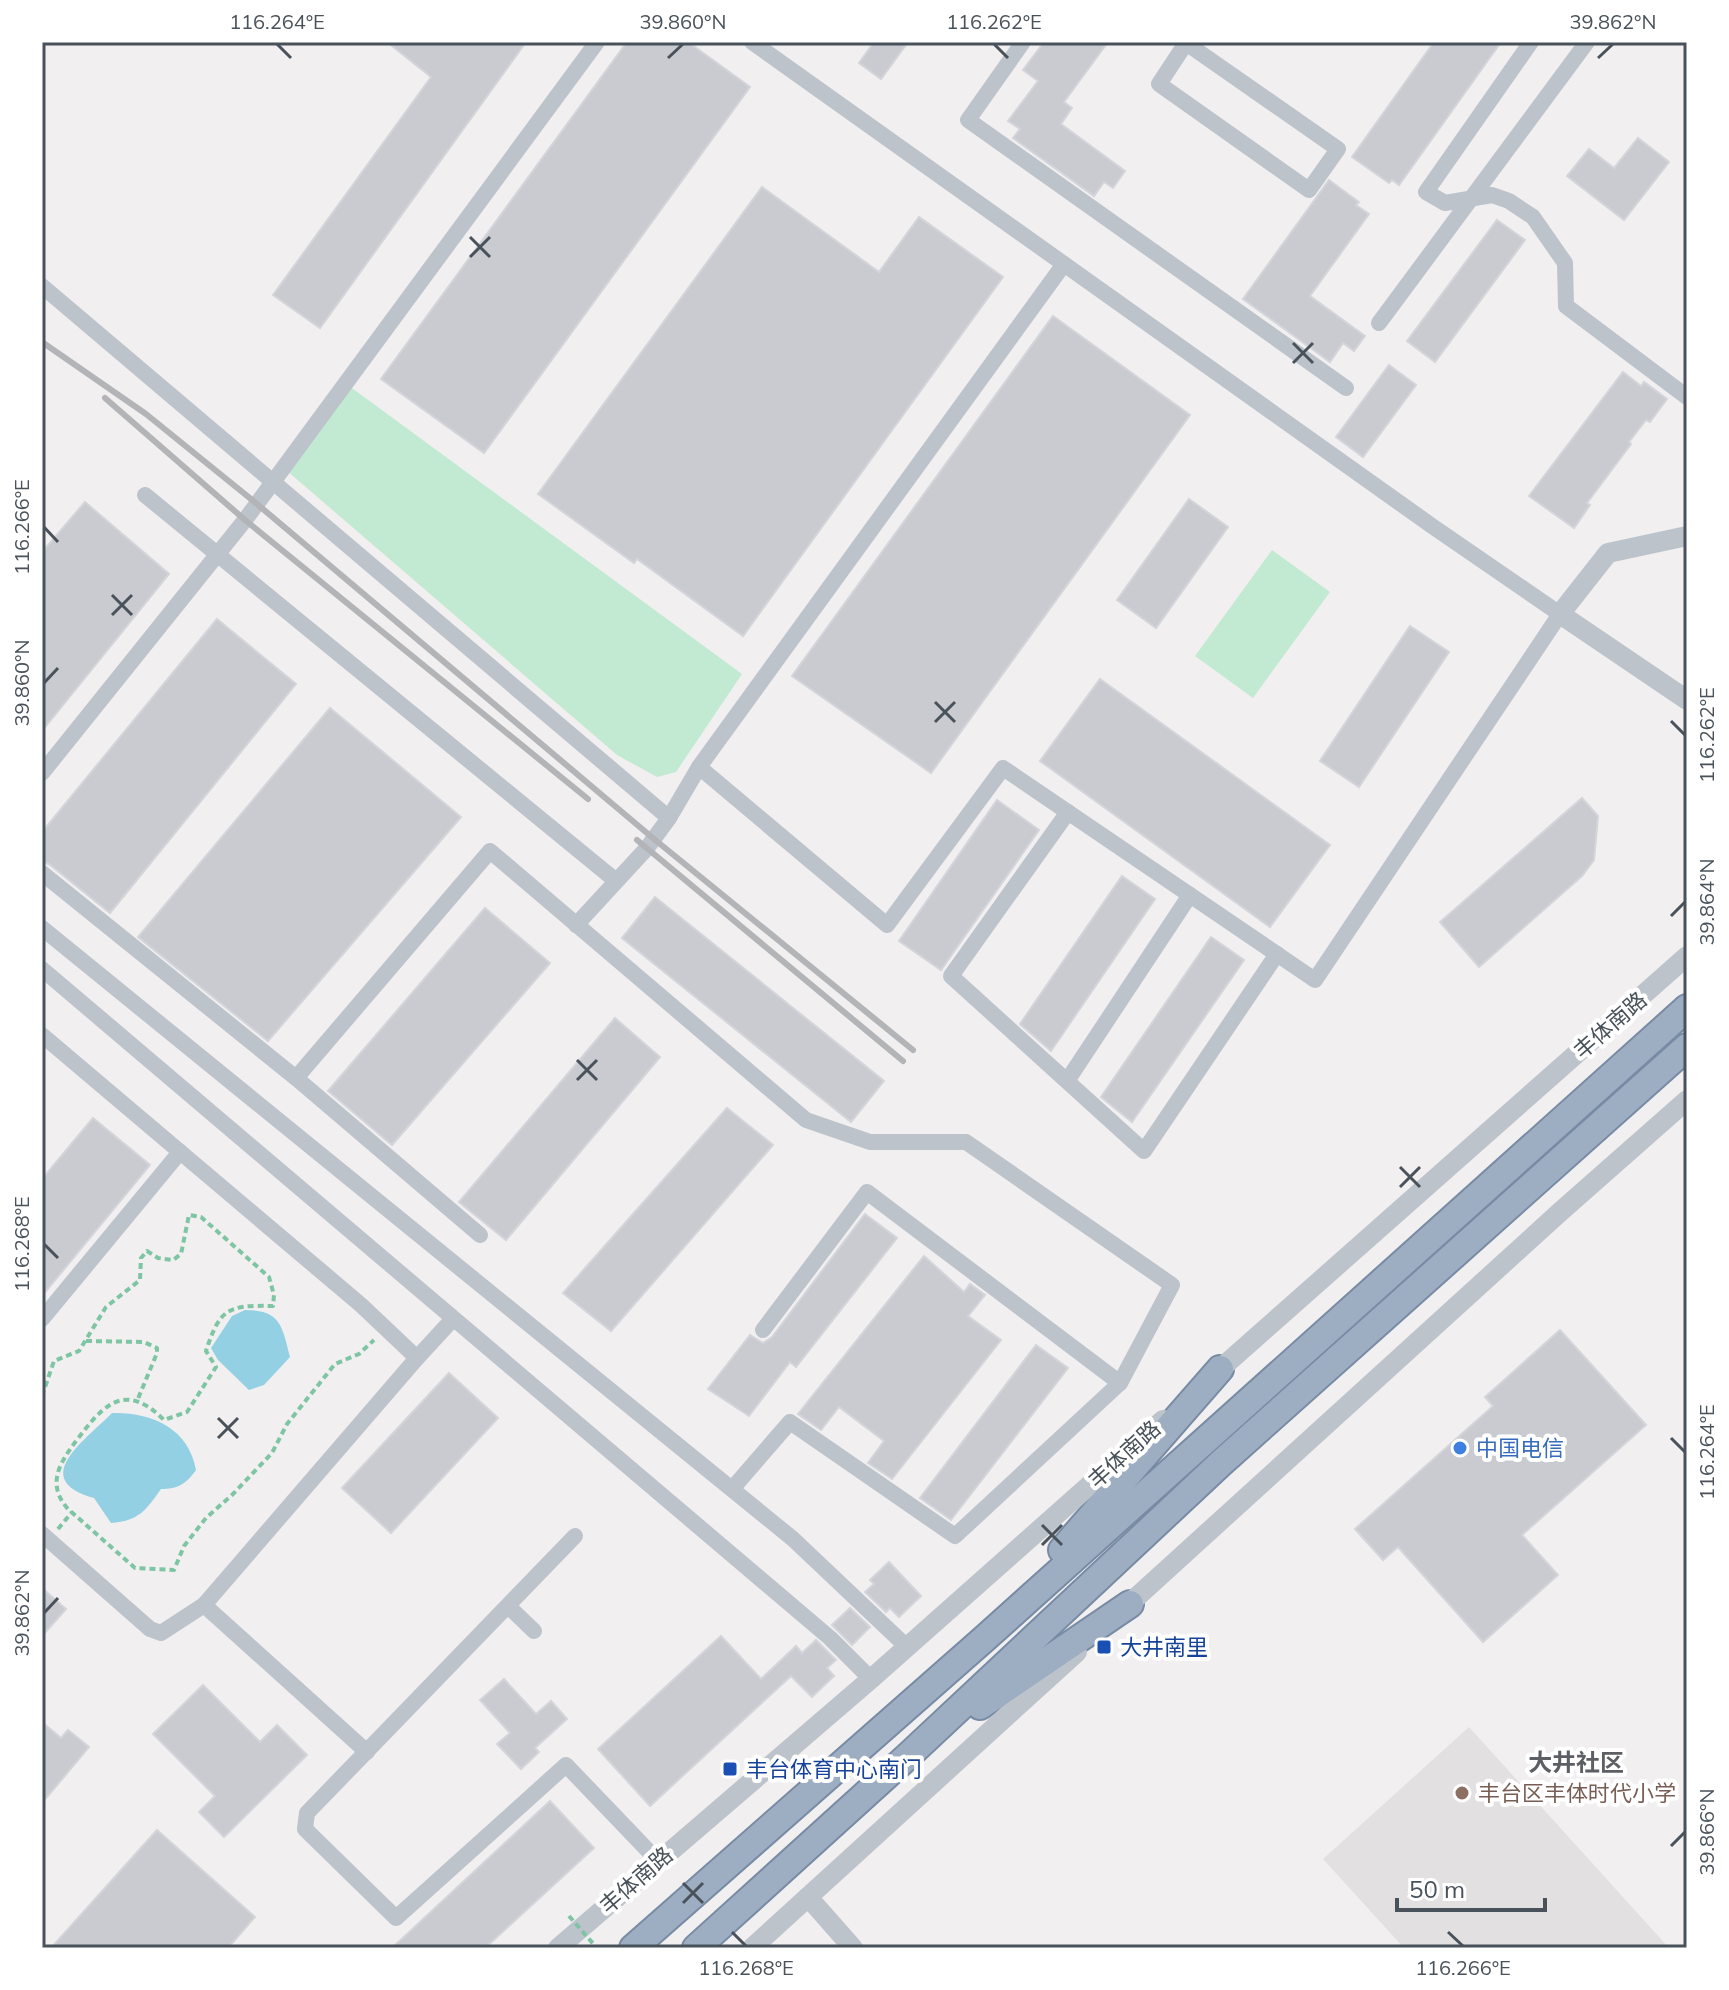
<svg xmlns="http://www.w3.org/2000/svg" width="1729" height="1990" viewBox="0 0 1729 1990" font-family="Mulish,'Noto Sans SC',sans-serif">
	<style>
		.education { fill: #e2e0e0 }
		.green { fill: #c2ead2 }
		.water { fill: #93d0e3 }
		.building { fill: #c9cbd1; stroke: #d3d5da; stroke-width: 2 }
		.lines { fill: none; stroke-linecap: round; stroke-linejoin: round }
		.trunk-casing { stroke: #778ba4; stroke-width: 30 }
		.path { stroke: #7dc5a3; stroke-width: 4; stroke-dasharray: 6 4; stroke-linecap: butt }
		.minor { stroke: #bcc3ca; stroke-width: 16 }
		.tertiary { stroke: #bcc3ca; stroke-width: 20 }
		.trunk { stroke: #9eaec2; stroke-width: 26 }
		.rail { stroke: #b2b4b8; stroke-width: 6 }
		.path-bridge { stroke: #7dc5a3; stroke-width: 4; stroke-dasharray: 6 4; stroke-linecap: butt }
		.ticks { fill: none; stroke: #49525a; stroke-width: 3 }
		.shop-dot { fill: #3f7fe0; stroke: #fff; stroke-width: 3 }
		.transit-dot { fill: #1a4fb4; stroke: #fff; stroke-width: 3 }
		.education-dot { fill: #8d6e63; stroke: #fff; stroke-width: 3 }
		.labels { text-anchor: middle; stroke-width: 8; stroke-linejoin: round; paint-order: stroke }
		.street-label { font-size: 22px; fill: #49525a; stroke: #fff }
		.shop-label { font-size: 22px; fill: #366cbe; stroke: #fff; text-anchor: start }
		.transit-label { font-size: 22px; fill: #164399; stroke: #fff; text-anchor: start }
		.education-label { font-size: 22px; fill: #785e54; stroke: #fff; text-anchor: start }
		.neighbourhood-label { font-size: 24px; font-weight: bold; fill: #5c5f63; stroke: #fff }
		.neatline { fill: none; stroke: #49525a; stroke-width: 3 }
		.ticks-label { font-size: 20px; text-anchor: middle; fill: #49525a }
	</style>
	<rect width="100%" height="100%" fill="#f1efef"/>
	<polygon class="education" points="1469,1727 1669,1948 1404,1948 1323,1859"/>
	<g class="green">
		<polygon points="345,383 742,674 676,772 657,777 617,755 286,470"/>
		<polygon points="1272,550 1330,592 1253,698 1195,656"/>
	</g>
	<g class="water">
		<path d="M245,1310C281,1310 282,1326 290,1357L264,1385L249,1390L218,1360L211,1348L232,1316Z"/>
		<path d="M112,1413C151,1412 189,1428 196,1470C186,1484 178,1489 161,1489C146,1510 139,1521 111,1523L94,1498C27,1479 87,1439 112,1413Z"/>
	</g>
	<g class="building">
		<polygon points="387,42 526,42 320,328 273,295 431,77"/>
		<polygon points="627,42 688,42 750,87 484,453 381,379"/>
		<polygon points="874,42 908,42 881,79 859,63"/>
		<polygon points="1044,42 1108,42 1064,102 1072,108 1061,124 1125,171 1113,188 1104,182 1094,196 1013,138 1020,129 1008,121 1038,81 1023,70"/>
		<polygon points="1434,42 1501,42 1399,185 1392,180 1389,183 1352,157"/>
		<polygon points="1638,138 1669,162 1624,220 1567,176 1589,149 1614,168"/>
		<polygon points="1329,180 1359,202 1356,205 1369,214 1310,296 1365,336 1354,351 1343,343 1330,362 1243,299"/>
		<polygon points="762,187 879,272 919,217 1003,277 743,636 637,559 634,563 538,494"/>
		<polygon points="1497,220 1525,240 1435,362 1407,341"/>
		<polygon points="1053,316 1190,415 931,773 792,676"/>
		<polygon points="1389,365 1416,385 1363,457 1336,437"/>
		<polygon points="1623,372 1641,386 1644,382 1667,399 1650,422 1646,420 1629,442 1631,444 1587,503 1590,505 1574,528 1529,496"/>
		<polygon points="1189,499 1228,527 1156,628 1117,600"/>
		<polygon points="85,502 169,574 42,731 42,552"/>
		<polygon points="217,619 296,684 110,913 49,864 42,862 42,832"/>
		<polygon points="1410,626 1449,652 1359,787 1320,761"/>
		<polygon points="1100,679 1330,845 1270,927 1040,761"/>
		<polygon points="330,708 461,817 268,1041 138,937"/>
		<polygon points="1582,798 1598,816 1594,860 1582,876 1479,967 1440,922"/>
		<polygon points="997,800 1039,830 941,970 899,941"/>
		<polygon points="1122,876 1155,899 1051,1051 1020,1024"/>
		<polygon points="655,897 884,1081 851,1122 622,938"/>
		<polygon points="485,908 550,963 392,1145 328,1091"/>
		<polygon points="1211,937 1244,960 1132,1122 1101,1097"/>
		<polygon points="615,1018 660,1057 506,1240 459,1202"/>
		<polygon points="727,1108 773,1145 611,1331 563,1293"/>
		<polygon points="93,1118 150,1165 42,1296 42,1179"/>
		<polygon points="865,1214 897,1238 796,1367 790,1362 749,1416 708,1389 750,1335 763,1343 772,1337"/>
		<polygon points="924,1256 964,1292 970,1284 985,1295 968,1316 1001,1340 892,1479 868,1463 884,1441 839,1407 821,1430 798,1414"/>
		<polygon points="1560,1330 1646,1425 1522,1535 1558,1575 1483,1642 1398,1547 1383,1560 1355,1529 1493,1406 1485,1397"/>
		<polygon points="1036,1345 1068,1368 951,1520 920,1498"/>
		<polygon points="449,1373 498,1418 391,1533 342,1488"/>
		<polygon points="889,1562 921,1596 899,1617 890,1608 886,1612 865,1592 874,1584 870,1580"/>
		<polygon points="42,1588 66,1609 42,1636"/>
		<polygon points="850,1608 870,1627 852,1645 832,1625"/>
		<polygon points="721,1636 761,1679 796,1646 802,1653 816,1640 836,1660 827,1668 834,1676 812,1697 791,1676 650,1806 598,1749"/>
		<polygon points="504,1679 536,1714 551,1701 567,1719 535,1748 539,1752 521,1769 497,1744 510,1733 480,1700"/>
		<polygon points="203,1685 260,1742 277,1725 307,1755 224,1837 199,1812 215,1796 153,1734"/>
		<polygon points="42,1722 61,1738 68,1730 89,1747 42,1803"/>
		<polygon points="550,1801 594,1848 485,1948 392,1948"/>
		<polygon points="157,1830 255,1917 228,1948 51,1948"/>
	</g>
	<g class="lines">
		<defs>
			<g id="trunk">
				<polyline points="1062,1550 1220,1369"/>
				<polyline points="980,1706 1130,1604"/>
				<polyline points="633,1948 984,1639 1687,1008"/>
				<polyline points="696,1948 908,1756 1221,1463 1687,1047"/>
			</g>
		</defs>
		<use href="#trunk" class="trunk-casing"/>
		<g class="path">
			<polyline points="86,1341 144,1342 157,1348 157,1353 137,1401"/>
			<path d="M42,1396L54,1361L79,1351L106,1307L140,1280L141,1258L147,1251L158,1258L173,1260L181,1254L189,1215L201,1217L269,1277L274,1295L273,1306C228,1305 220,1308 206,1351L216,1367L187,1412L164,1420C130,1386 109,1398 83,1432C64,1457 43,1481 68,1509L135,1568L174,1570L184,1546L206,1518L232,1495L272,1453L287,1424L335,1364L359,1354L374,1340"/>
			<polyline points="58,1529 72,1512"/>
		</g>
		<g class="minor">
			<polyline points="1023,42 968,120 1346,388"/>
			<polyline points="1531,42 1426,192 1445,203 1492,195 1509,201 1533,217 1565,263 1566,306 1687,397"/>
			<polyline points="1186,43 1338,149 1309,190 1159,84 1186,43 1187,42"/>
			<polyline points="42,286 669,818 699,767 887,925 1003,768 1315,980 1560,614 1432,526 752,42"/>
			<polyline points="1379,323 1587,42"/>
			<polyline points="145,495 615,880"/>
			<polyline points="699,767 1064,264"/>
			<polyline points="42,773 245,520 597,42"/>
			<polyline points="1068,812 951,976 1144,1151 1277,954"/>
			<polyline points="42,873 296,1078"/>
			<polyline points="576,925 647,848 669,818"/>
			<polyline points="42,928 793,1539 907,1647"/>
			<polyline points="42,969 830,1638 871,1679"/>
			<polyline points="42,1035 361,1305 417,1358 452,1320"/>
			<polyline points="1067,1081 1190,895"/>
			<polyline points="480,1235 296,1078 490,851 806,1120 870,1142 966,1142 1172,1285 1120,1383"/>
			<polyline points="42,1319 180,1152"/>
			<polyline points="732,1489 790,1422 955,1536 1120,1383 867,1192 763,1330"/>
			<polyline points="42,1534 150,1629 161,1633 204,1605"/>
			<polyline points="575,1536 307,1813 305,1829 396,1918 566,1765 658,1861"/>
			<polyline points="508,1606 534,1631"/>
			<polyline points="367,1752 204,1605 417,1358"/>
		</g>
		<g class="tertiary">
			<polyline points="1687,536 1608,553 1560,614 1687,700"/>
			<polyline points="1210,1378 1687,956"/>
			<polyline points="1118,1614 1560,1212 1687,1100"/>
			<polyline points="808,1897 853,1948"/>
			<polyline points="558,1948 871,1679 1163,1420"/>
			<polyline points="752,1948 1077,1652"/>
		</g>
		<use href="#trunk" class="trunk"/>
		<g class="rail">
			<polyline points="42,342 146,414 257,504 654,839 913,1050"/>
			<polyline points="105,398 245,520 588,799"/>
			<polyline points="637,840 903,1061"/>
		</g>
		<polyline class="path-bridge" points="569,1916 597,1948"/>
	</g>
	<path class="ticks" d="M277,44L291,58M994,44L1008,58M668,58L683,44M1598,58L1613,44M470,237L490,257M470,257L490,237M1293,343L1313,363M1293,363L1313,343M44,527L58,542M112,595L132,615M112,615L132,595M44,683L58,668M935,702L955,722M1671,721L1685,735M935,722L955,702M1671,916L1685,902M577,1060L597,1080M577,1080L597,1060M1400,1167L1420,1187M1400,1187L1420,1167M44,1244L58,1258M218,1418L238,1438M218,1438L238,1418M1671,1438L1685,1452M1042,1525L1062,1545M1042,1545L1062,1525M44,1613L58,1598M1671,1846L1685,1832M683,1883L703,1903M683,1903L703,1883M732,1932L746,1946M1448,1932L1463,1946"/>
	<circle class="shop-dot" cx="1460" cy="1448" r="8"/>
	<g class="transit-dot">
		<rect x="1096" y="1639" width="16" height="16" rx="4"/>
		<rect x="722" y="1761" width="16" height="16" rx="4"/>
	</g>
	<circle class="education-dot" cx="1462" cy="1793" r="8"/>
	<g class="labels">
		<g class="street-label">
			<text transform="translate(1610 1025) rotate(-41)" y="8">丰体南路</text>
			<text transform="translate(1124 1454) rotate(-42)" y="8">丰体南路</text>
			<text transform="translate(636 1880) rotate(-41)" y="8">丰体南路</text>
		</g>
		<g class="shop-label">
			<text x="1476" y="1456">中国电信</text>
		</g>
		<g class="transit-label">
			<text x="1120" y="1655">大井南里</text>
			<text x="746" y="1777">丰台体育中心南门</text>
		</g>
		<g class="education-label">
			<text x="1478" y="1801">丰台区丰体时代小学</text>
		</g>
		<g class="neighbourhood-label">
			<text x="1576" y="1771">大井社区</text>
		</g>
	</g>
	<rect width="1729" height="1990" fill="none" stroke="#ffffff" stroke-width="88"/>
	<path d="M1397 1898v12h148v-12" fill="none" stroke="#49525a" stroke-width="4"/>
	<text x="1409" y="1898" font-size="24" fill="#49525a" stroke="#ffffff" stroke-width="6" paint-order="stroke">50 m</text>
	<rect x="44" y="44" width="1641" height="1902" class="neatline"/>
	<g class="ticks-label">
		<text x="277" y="29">116.264°E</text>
		<text x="683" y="29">39.860°N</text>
		<text x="994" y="29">116.262°E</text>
		<text x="1613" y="29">39.862°N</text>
		<text transform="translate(22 527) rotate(-90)" y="7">116.266°E</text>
		<text transform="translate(22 683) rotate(-90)" y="7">39.860°N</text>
		<text transform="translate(1707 735) rotate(-90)" y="7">116.262°E</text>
		<text transform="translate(1707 902) rotate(-90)" y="7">39.864°N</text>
		<text transform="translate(22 1244) rotate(-90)" y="7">116.268°E</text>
		<text transform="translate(1707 1452) rotate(-90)" y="7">116.264°E</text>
		<text transform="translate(22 1613) rotate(-90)" y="7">39.862°N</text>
		<text transform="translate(1707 1832) rotate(-90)" y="7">39.866°N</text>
		<text x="746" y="1975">116.268°E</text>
		<text x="1463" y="1975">116.266°E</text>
	</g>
</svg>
